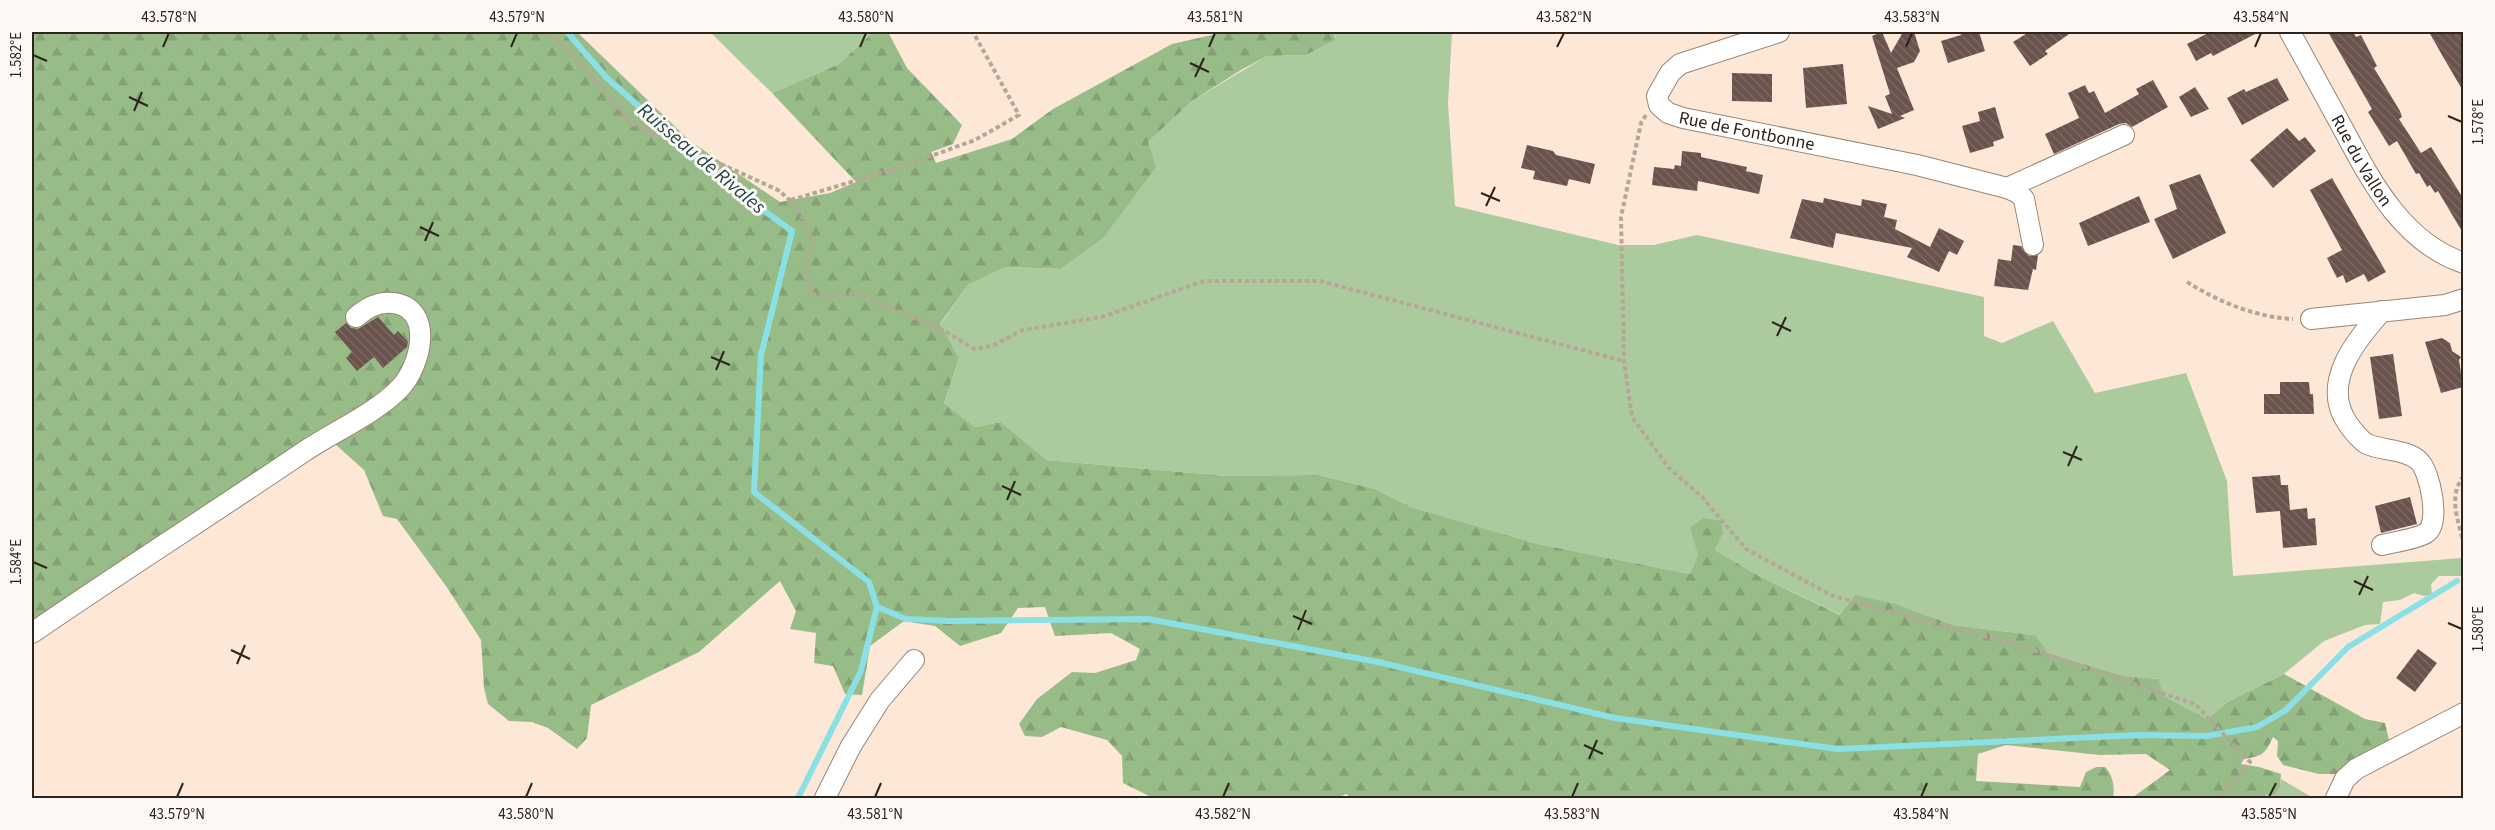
<svg xmlns="http://www.w3.org/2000/svg" width="2495" height="830" viewBox="0 0 2495 830" font-family="'Source Sans 3',sans-serif">
	<style>
		.grass { fill: #abca9e }
		.forest { fill: url(#forest-firs) }
		.lines { fill: none; stroke-linecap: round; stroke-linejoin: round }
		.stream { stroke: #8be0e5; stroke-width: 6 }
		.building { fill: url(#building-back-hatch) }
		.minor-casing { stroke: #998676; stroke-width: 22 }
		.path { stroke: #b7a698; stroke-width: 4; stroke-dasharray: 4.5 3; stroke-linecap: butt }
		.minor { stroke: #fff; stroke-width: 20 }
		.ticks { fill: none; stroke: #2c241d; stroke-width: 2 }
		.labels { text-anchor: middle; stroke-width: 6; stroke-linejoin: round; paint-order: stroke }
		.street-label { font-size: 18px; fill: #2c241d; stroke: #fdf8f5 }
		.water-label { font-size: 20px; font-style: italic; fill: #1d4648; stroke: #fdf8f5 }
		.neatline { fill: none; stroke: #2c241d; stroke-width: 2 }
		.ticks-label { font-size: 15px; text-anchor: middle; fill: #2c241d }
	</style>
	<defs>
		<pattern id="forest-firs" width="22" height="20" patternUnits="userSpaceOnUse" patternTransform="scale(1.5)"><rect width="22" height="20" fill="#98bc88"/><path d="M5 1l3.5 6h-7zM16 11l3.5 6h-7z" fill="#83a175"/></pattern>
		<pattern id="building-back-hatch" width="6" height="6" patternUnits="userSpaceOnUse" patternTransform="scale(1.5)"><rect width="6" height="6" fill="#6a534c"/><path d="M-1 5l2 2M0 0l6 6M5-1l2 2" fill="none" stroke="#7b6862"/></pattern>
	</defs>
	<rect width="100%" height="100%" fill="#fde8d7"/>
	<g class="grass">
		<polygon points="710,32 873,32 839,64 772,93"/>
		<polygon points="1332,32 1452,32 1448,104 1455,206 1618,245 1654,245 1697,235 1984,297 1984,336 2002,343 2053,321 2095,393 2186,373 2227,481 2233,576 2462,558 2463,576 2439,576 2431,584 2432,595 2424,596 2414,593 2400,600 2383,602 2380,624 2365,625 2324,641 2284,674 2229,701 2207,719 2164,696 2159,679 2124,676 2048,653 2034,635 1953,625 1899,605 1841,615 1759,576 1715,550 1723,534 1698,554 1690,574 1538,544 1411,507 1375,489 1319,475 1226,476 1047,460 1001,422 975,427 944,403 959,358 940,325 968,285 1006,267 1060,269 1148,142 1192,101 1267,56 1306,55 1336,38"/>
		<polygon points="2281,779 2313,798 2263,798 2267,794 2280,787"/>
	</g>
	<path class="forest" d="M32,32H577L690,141L780,202L830,193L856,182L772,93L839,64L873,32H888L907,68L962,125L953,144L931,152L936,163L1012,139L1053,109L1172,44L1225,32H1332L1336,39L1306,55L1267,56L1241,70L1192,101L1148,142L1156,167L1104,237L1060,269L1006,267L968,285L940,324L959,358L944,403L975,427L1001,422L1047,460L1226,476L1319,475L1375,489L1411,507L1538,544L1690,574L1698,554L1690,528L1703,518L1721,521L1723,534L1715,550L1759,576L1840,615L1855,595L1899,605L1953,625L2035,635L2048,653L2124,676L2159,679L2164,696L2207,719L2229,701L2284,674L2365,719L2385,723L2390,744L2339,774H2319L2283,765L2277,756L2278,741L2273,737C2265,754 2263,756 2244,759L2241,764L2259,767L2281,774L2280,787L2275,795L2267,794L2263,798H2132L2170,770L2146,754L2100,755L2006,745L1978,754L1976,781L2080,787L2086,772L2096,767H2105C2113,775 2115,787 2113,798H1352L1346,794L1337,798H1153L1123,783L1122,756L1107,740L1061,727L1042,737L1025,736L1019,724L1037,699L1072,672L1095,673L1136,660L1140,649L1111,633L1055,636L1045,607L1018,608L1001,633L960,646L935,626L904,621L870,646L862,695L845,694L833,666L814,663L816,633L790,629L796,611L780,581L699,652L591,705L587,738L577,749L548,728L532,722L509,721L488,704L484,688L481,640L446,586L397,519L383,516L364,470L325,435L32,625Z"/>
	<g class="lines">
		<g class="stream">
			<polyline points="567,32 606,77 718,177 792,231 761,355 754,492 869,582 877,607 861,671 798,798"/>
			<polyline points="877,607 906,619 949,621 1148,619 1378,662 1615,718 1838,749 2139,735 2207,736 2257,727 2286,710 2348,647 2457,581"/>
		</g>
	</g>
	<g class="building">
		<polygon points="1882,32 1891,53 1903,32 1914,32 1920,51 1914,62 1897,68 1914,110 1900,116 1905,118 1878,129 1868,106 1892,114 1885,96 1890,94 1872,36"/>
		<polygon points="1960,32 1979,32 1985,51 1948,63 1941,41 1961,35"/>
		<polygon points="2029,32 2072,32 2045,51 2048,54 2030,66 2013,42"/>
		<polygon points="2210,32 2259,32 2213,56 2211,53 2196,61 2187,44"/>
		<polygon points="2328,32 2353,32 2356,37 2361,35 2377,66 2374,68 2400,111 2402,117 2399,119 2421,153 2431,147 2463,198 2463,233 2438,191 2435,193 2430,185 2427,187 2419,173 2416,174 2397,141 2389,146 2368,112 2372,109"/>
		<polygon points="2429,32 2463,32 2463,91 2442,55"/>
		<polygon points="1843,64 1847,104 1806,108 1803,68"/>
		<polygon points="1732,73 1772,74 1772,102 1732,101"/>
		<polygon points="2277,78 2289,100 2242,125 2227,98 2244,89 2246,92"/>
		<polygon points="2153,80 2168,107 2132,127 2126,123 2119,124 2054,154 2045,134 2079,118 2068,93 2085,85 2089,93 2094,91 2105,113 2139,94 2136,89"/>
		<polygon points="2195,87 2209,109 2191,117 2179,97"/>
		<polygon points="1995,107 2004,138 1993,142 1994,146 1970,153 1962,126 1980,121 1978,112"/>
		<polygon points="2287,128 2299,141 2305,137 2316,151 2273,188 2250,160"/>
		<polygon points="1527,145 1553,151 1556,155 1595,164 1590,184 1569,179 1567,186 1533,179 1535,171 1521,168"/>
		<polygon points="1682,151 1701,153 1701,157 1747,167 1746,171 1763,175 1759,194 1698,181 1697,191 1652,185 1654,167 1674,169 1675,165 1681,166"/>
		<polygon points="2200,174 2226,233 2173,259 2154,219 2177,209 2169,185"/>
		<polygon points="2332,178 2386,272 2368,282 2364,274 2346,283 2343,275 2337,278 2327,258 2342,250 2310,190"/>
		<polygon points="2139,196 2150,222 2088,246 2079,223"/>
		<polygon points="1824,198 1861,206 1862,199 1887,204 1884,217 1897,220 1895,229 1930,247 1939,228 1964,241 1957,255 1949,251 1939,272 1907,257 1912,248 1836,233 1833,248 1790,238 1802,199 1823,203"/>
		<polygon points="2013,245 2021,246 2029,256 2038,255 2036,270 2033,269 2028,290 1994,286 1998,259 2011,261"/>
		<polygon points="378,317 394,335 398,331 408,342 407,347 383,368 374,357 357,371 346,358 352,352 335,332 346,323 351,328 358,329"/>
		<polygon points="2442,338 2450,343 2452,351 2461,357 2459,360 2463,387 2441,393 2425,342"/>
		<polygon points="2393,354 2402,416 2379,419 2370,357"/>
		<polygon points="2280,382 2309,382 2310,394 2313,394 2314,414 2264,414 2264,394 2280,394"/>
		<polygon points="2280,475 2281,485 2288,485 2290,510 2307,508 2308,519 2315,518 2317,545 2283,548 2280,511 2256,513 2252,477"/>
		<polygon points="2410,497 2417,524 2381,533 2375,506"/>
		<polygon points="2418,649 2437,663 2415,692 2396,678"/>
	</g>
	<g class="lines">
		<defs>
			<g id="minor">
				<path id="s1" d="M1779,32L1680,64L1670,73L1657,96L1659,105L1668,113L1683,118L1917,165L2007,188L2124,135"/>
				<path id="s2" d="M2290,32C2307,63 2324,94 2341,125C2370,179 2401,242 2464,263"/>
				<polyline points="2007,188 2018,193 2024,199 2033,245"/>
				<path d="M2382,311C2355,341 2320,384 2348,424C2353,431 2360,440 2367,444C2383,451 2406,449 2419,461C2430,471 2441,524 2426,533C2417,539 2394,542 2382,545"/>
				<polyline points="2311,319 2445,305 2464,299"/>
				<path d="M32,633C122,571 215,512 305,451C335,431 376,413 400,388C421,366 435,308 393,303C378,301 366,308 356,317"/>
				<polyline points="825,798 851,746 880,700 914,660"/>
				<polyline points="2336,798 2345,779 2356,769 2464,713"/>
			</g>
		</defs>
		<use href="#minor" class="minor-casing"/>
		<g class="path">
			<path d="M544,32L567,49L633,124L778,190C798,206 807,221 813,245C804,266 802,274 813,294L830,297L846,293L863,296L945,331L974,349L992,346L1023,330L1102,317L1204,281H1320L1624,361"/>
			<polyline points="1646,115 1641,123 1621,217 1624,361 1632,417 1668,467 1702,497 1746,549 1833,596 2021,646 2195,704 2250,762 2218,798"/>
			<polyline points="791,200 898,168 975,140 1019,115 973,32"/>
			<path d="M2187,282C2219,302 2255,317 2293,319"/>
			<path d="M2464,476C2447,495 2459,523 2464,545"/>
		</g>
		<use href="#minor" class="minor"/>
	</g>
	<path class="ticks" d="M163,47L169,33M511,47L517,33M860,47L866,33M1209,47L1215,33M1557,47L1564,33M1906,47L1912,33M2255,47L2261,33M33,55L47,61M1190,63L1209,72M1195,77L1204,58M129,97L148,106M134,111L142,92M2448,116L2462,122M1481,193L1500,201M1486,206L1495,187M420,227L439,236M425,241L433,222M1772,322L1791,331M1777,336L1786,317M711,357L730,365M716,370L724,351M2063,452L2082,460M2068,466L2077,446M1002,486L1021,495M1007,500L1015,481M33,562L47,568M2354,581L2373,590M2359,595L2368,576M1293,616L1312,624M2448,623L2462,629M1298,630L1306,610M231,650L250,659M237,664L245,645M1584,745L1603,754M1589,759L1597,740M177,797L183,783M526,797L532,783M875,797L881,783M1223,797L1229,783M1572,797L1578,783M1921,797L1927,783M2269,797L2276,783"/>
	<g class="labels">
		<g class="street-label">
			<text dy="6" stroke="none"><textPath href="#s1" startOffset="246">Rue de Fontbonne</textPath></text>
			<text dy="6" stroke="none"><textPath href="#s2" startOffset="147">Rue du Vallon</textPath></text>
		</g>
		<g class="water-label">
			<text transform="translate(702 158) rotate(40)" y="7">Ruisseau de Rivales</text>
		</g>
	</g>
	<rect width="2495" height="830" fill="none" stroke="#fdf8f5" stroke-width="66"/>
	<rect x="33" y="33" width="2429" height="764" class="neatline"/>
	<g class="ticks-label">
		<text x="169" y="22">43.578°N</text>
		<text x="517" y="22">43.579°N</text>
		<text x="866" y="22">43.580°N</text>
		<text x="1215" y="22">43.581°N</text>
		<text x="1564" y="22">43.582°N</text>
		<text x="1912" y="22">43.583°N</text>
		<text x="2261" y="22">43.584°N</text>
		<text transform="translate(16 55) rotate(-90)" y="5">1.582°E</text>
		<text transform="translate(2478 122) rotate(-90)" y="5">1.578°E</text>
		<text transform="translate(16 562) rotate(-90)" y="5">1.584°E</text>
		<text transform="translate(2478 629) rotate(-90)" y="5">1.580°E</text>
		<text x="177" y="819">43.579°N</text>
		<text x="526" y="819">43.580°N</text>
		<text x="875" y="819">43.581°N</text>
		<text x="1223" y="819">43.582°N</text>
		<text x="1572" y="819">43.583°N</text>
		<text x="1921" y="819">43.584°N</text>
		<text x="2269" y="819">43.585°N</text>
	</g>
</svg>
